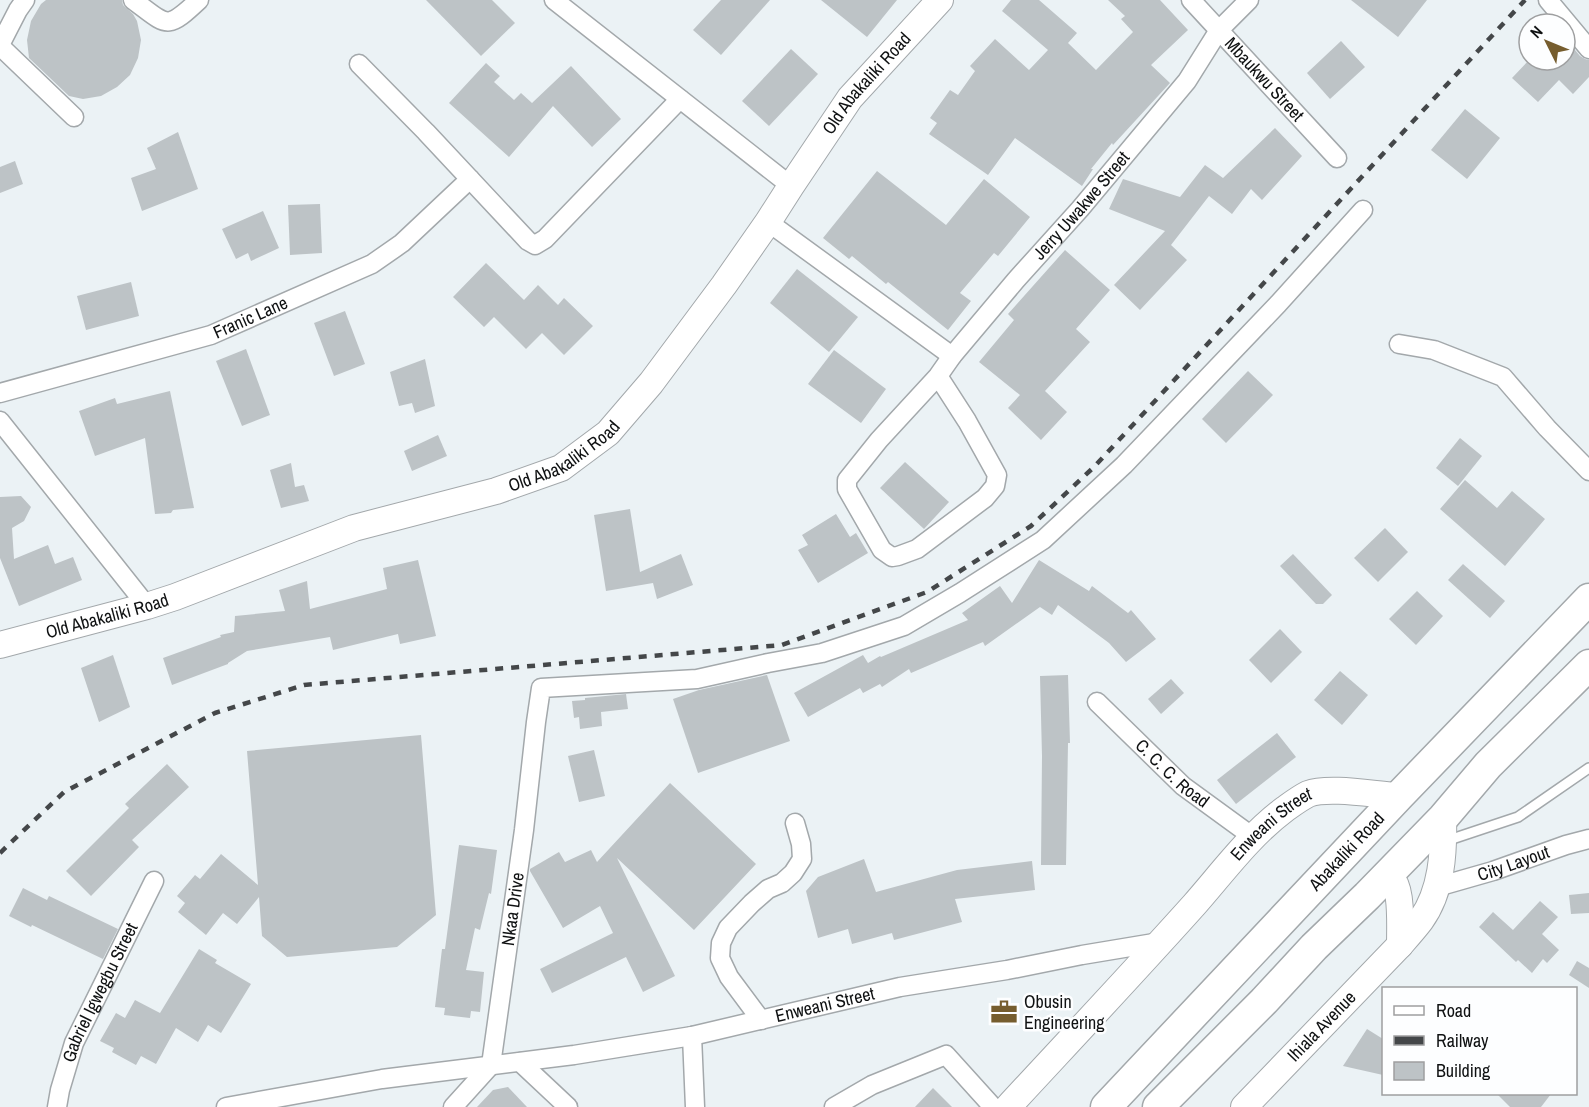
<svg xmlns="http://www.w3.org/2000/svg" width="1589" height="1107" viewBox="0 0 1589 1107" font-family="'Archivo Narrow',sans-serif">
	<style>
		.building { fill: #bdc3c6 }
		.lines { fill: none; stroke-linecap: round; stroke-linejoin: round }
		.service-casing { stroke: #a3a8ab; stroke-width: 12 }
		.minor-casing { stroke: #a3a8ab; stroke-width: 21 }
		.secondary-casing { stroke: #a3a8ab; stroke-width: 28 }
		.trunk-casing { stroke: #a3a8ab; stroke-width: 33 }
		.service { stroke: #fff; stroke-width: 9 }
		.minor { stroke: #fff; stroke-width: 18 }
		.secondary { stroke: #fff; stroke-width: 26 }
		.trunk { stroke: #fff; stroke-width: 30 }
		.rail { stroke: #444749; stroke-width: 4.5; stroke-dasharray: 8 8; stroke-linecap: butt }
		.labels { text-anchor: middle; stroke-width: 5; stroke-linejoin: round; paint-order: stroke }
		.street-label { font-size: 18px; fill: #0f1112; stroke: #fdfeff }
		.poi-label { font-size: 18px; fill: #0f1112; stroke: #fdfeff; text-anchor: start }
	</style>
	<rect width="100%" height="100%" fill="#ebf2f5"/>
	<g class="building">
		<polygon points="46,0 122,0 123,5 133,14 137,21 141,40 138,58 130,75 117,87 101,96 83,99 69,96 29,58 27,40 31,21 41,4"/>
		<polygon points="426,0 492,0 515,23 481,56"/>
		<polygon points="721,0 770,0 721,55 693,30"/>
		<polygon points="821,0 897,0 867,37"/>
		<polygon points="1011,0 1039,0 1077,33 1068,43 1096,70 1133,32 1121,19 1125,16 1108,0 1160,0 1188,30 1151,65 1170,83 1113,145 1112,143 1091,169 1093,169 1082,186 1015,138 988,175 929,134 937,123 930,118 950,90 958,95 975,71 970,66 995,39 1029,70 1048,50 1002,11"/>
		<polygon points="1351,0 1427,0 1398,37"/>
		<polygon points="1565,38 1580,56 1585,59 1589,60 1589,77 1573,94 1559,80 1538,102 1512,78 1529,60 1565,60"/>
		<polygon points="1341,41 1365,67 1330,99 1307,73"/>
		<polygon points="791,49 818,74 769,126 742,101"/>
		<polygon points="486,63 500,76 494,82 514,100 521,93 532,103 571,66 621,119 592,147 553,106 509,157 449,103"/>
		<polygon points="1465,109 1500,138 1467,179 1431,150"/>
		<polygon points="1275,128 1302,156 1262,200 1251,189 1232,214 1209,196 1171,245 1187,260 1140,310 1114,285 1165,231 1109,209 1123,179 1180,197 1205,165 1223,178"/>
		<polygon points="178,132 198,189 142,211 131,178 156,169 147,148"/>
		<polygon points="15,161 23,184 0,193 0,167"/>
		<polygon points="877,171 946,225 984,179 1030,217 998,256 994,253 960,293 971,301 948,330 888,282 886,284 852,256 849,259 823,238"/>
		<polygon points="320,204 322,253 290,255 288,205"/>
		<polygon points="263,211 279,248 251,261 248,253 236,259 222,229"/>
		<polygon points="1065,250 1110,290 1076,329 1090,342 1045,391 1067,412 1041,440 1008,408 1020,395 979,362 1014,320 1008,314"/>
		<polygon points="486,263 524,300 538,285 558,305 564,298 593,326 564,355 542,333 526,349 494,317 484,327 453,297"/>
		<polygon points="797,269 858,317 829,352 770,303"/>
		<polygon points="131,282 139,316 86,330 77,296"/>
		<polygon points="345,311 365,364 334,376 314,323"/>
		<polygon points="246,349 270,415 242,426 216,361"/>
		<polygon points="834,350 886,389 861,423 808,384"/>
		<polygon points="425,359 435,406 415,413 412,403 399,406 390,372"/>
		<polygon points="1248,371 1273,395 1226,443 1202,419"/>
		<polygon points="170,391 194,508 173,510 171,513 155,514 145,438 95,456 79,411 115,398 117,404"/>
		<polygon points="438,435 447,456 412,471 404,451"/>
		<polygon points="1460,438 1482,456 1458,486 1436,468"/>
		<polygon points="905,462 949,502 924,529 880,488"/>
		<polygon points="291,463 295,487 304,485 309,501 281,508 270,470"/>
		<polygon points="1465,480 1497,508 1512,491 1545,519 1505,566 1440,509"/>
		<polygon points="21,496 31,507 24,521 12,528 14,559 48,545 55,564 73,557 82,580 19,606 0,558 0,497"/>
		<polygon points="630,509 640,572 681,554 693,585 657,599 653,583 606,591 594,515"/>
		<polygon points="836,514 850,537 856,533 868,553 818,583 798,550 808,545 802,535"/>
		<polygon points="1385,528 1408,552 1378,582 1354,558"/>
		<polygon points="1293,554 1332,595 1323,604 1316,604 1280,566"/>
		<polygon points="418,560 436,636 400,644 398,634 333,650 330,637 247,651 228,663 228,664 172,685 163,658 221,637 220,635 234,632 235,616 285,611 279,590 307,581 310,609 387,589 383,568"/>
		<polygon points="1039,560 1089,591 1092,586 1128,613 1131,610 1156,639 1126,662 1109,643 1058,605 1052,615 1040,607 985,646 983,642 911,673 909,669 882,687 880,684 863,693 860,688 808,717 794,693 863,655 868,663 880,656 881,657 968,620 962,613 1000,586 1012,603"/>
		<polygon points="1463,564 1505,601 1490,618 1448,580"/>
		<polygon points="1417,591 1443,616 1416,645 1389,619"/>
		<polygon points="1280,629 1302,652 1271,683 1249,660"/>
		<polygon points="113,655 130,707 99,722 81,668"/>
		<polygon points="1340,671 1368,695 1342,725 1314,700"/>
		<polygon points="767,675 790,741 698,773 673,699 699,690"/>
		<polygon points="1068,675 1070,743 1068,743 1066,865 1041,865 1042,756 1040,676"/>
		<polygon points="1171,679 1184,693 1161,714 1148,699"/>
		<polygon points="626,694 628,709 601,712 602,726 580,729 579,717 574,718 572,701 585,700 585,698"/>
		<polygon points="1277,733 1296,757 1236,804 1217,780"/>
		<polygon points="421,735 436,915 397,947 287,957 262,936 259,897 237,924 223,913 206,935 178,912 185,903 177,896 195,875 200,879 221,854 258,885 247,751"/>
		<polygon points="594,750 605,796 579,802 568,756"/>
		<polygon points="167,764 189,787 132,840 139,847 91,896 66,871 129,808 125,804"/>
		<polygon points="670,783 756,864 694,930 617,858 675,976 643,992 626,957 552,993 540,969 613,933 600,906 563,928 530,871 530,869 559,852 565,862 591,850 597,862"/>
		<polygon points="459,845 497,850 491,894 489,893 480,930 475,928 466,970 484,972 480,1012 471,1011 470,1018 444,1015 445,1008 435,1007 442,949 445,949"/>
		<polygon points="864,859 876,892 957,870 1032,861 1035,890 955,899 962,922 894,940 892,933 852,944 848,929 818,938 806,891 818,877"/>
		<polygon points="23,888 47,900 49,896 118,929 103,959 32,925 31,927 9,916"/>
		<polygon points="1589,893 1589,913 1571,914 1569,895"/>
		<polygon points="1540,901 1558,917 1542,934 1559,950 1547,963 1543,959 1532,973 1518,960 1516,962 1479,927 1493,912 1513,930"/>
		<polygon points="199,949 217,960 215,963 251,984 221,1033 208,1025 198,1042 176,1028 156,1064 141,1056 136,1065 112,1052 114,1048 100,1041 116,1013 125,1018 135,1000 160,1013"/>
		<polygon points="1577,961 1589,968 1589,988 1569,975"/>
		<polygon points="1367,1029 1383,1039 1383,1075 1343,1066"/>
		<polygon points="508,1087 527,1107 477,1107 493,1090"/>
		<polygon points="933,1088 952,1107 915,1107"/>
		<polygon points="1497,1094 1551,1094 1541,1107 1510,1107"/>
	</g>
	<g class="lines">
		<defs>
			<polyline id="service" points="1446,841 1518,817 1589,768"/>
			<g id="minor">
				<path d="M133,0C168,26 166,31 199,0"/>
				<polyline points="554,0 791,186"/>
				<path id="s1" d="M1191,0L1337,158"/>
				<polyline points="1548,0 1589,49"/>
				<polyline points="0,45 18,10 25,0"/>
				<polyline points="0,46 74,117"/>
				<polyline points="359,64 426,132 528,241 535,245 545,239 680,99"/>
				<polyline points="768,222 952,356"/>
				<polyline points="1399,344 1434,350 1503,377 1547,428 1589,471"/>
				<path id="s2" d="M938,376L967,421L997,475L995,486L985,498L917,549L898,556L892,557L882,550L847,489V480L879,440L938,376L952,356L1016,280L1080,209L1187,81L1219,30L1249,0"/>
				<path id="s3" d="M0,393L211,335L372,264L402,243L470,179"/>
				<polyline points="0,421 147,606"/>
				<path id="s4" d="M1097,702L1183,786L1253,837"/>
				<path id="s5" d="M1437,887L1493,871L1566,845L1589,839"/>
				<polyline points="761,1020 729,977 720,958 721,943 728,928 752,903 768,889 782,883 793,873 802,859 801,844 795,823"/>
				<polyline points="692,1036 695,1107"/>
				<polyline points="520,1062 568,1107"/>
				<path id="s6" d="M57,1107L60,1090L74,1043L154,881"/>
				<path id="s7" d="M226,1107L382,1079L574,1055L692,1036L900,987L1007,970L1082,955L1160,942"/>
				<path id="s8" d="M453,1107L491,1065L524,830L536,722L541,688L697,679L768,663L822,653L904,626L960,593L1043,540L1124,465L1278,304L1363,210"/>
				<polyline points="834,1107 872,1085 946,1055 993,1107"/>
			</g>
			<g id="secondary">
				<path id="s9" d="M0,645L147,606L175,597L354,528L496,491L561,468L608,433L651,383L724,285L768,222L791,186L850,98L940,0"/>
				<path d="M1386,876C1387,877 1393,880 1394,882C1402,894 1400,930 1400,945"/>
				<path id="s10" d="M1008,1107C1070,1040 1133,973 1194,905C1223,872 1250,835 1285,809C1292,804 1300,798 1308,794C1329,786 1376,795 1399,796"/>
				<path id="s11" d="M1244,1107L1400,945C1407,937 1415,928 1421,920C1442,891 1444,852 1443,818"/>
			</g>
			<g id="trunk">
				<path id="s12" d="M1106,1107L1399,796L1589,599"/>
				<polyline points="1158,1107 1264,1001 1314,947 1367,896 1443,818 1488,765 1589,665"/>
			</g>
		</defs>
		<use href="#service" class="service-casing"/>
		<use href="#minor" class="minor-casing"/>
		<use href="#secondary" class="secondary-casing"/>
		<use href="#trunk" class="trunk-casing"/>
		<use href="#service" class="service"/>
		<use href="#minor" class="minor"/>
		<use href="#secondary" class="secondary"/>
		<use href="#trunk" class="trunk"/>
		<polyline class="rail" points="0,853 64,792 215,713 304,685 782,645 927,592 1031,526 1094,467 1525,0"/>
	</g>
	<defs>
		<symbol id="office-bare" viewBox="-9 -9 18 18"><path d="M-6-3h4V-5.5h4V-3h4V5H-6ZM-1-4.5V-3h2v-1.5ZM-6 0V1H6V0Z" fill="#765d2e" stroke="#fdfeff" stroke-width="2.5" paint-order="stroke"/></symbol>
	</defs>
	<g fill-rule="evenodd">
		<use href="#office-bare" x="985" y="993" width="38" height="38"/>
	</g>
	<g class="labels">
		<g class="street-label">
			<text dy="6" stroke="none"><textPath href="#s1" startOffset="108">Mbaukwu Street</textPath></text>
			<text dy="6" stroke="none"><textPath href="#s9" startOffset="1083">Old Abakaliki Road</textPath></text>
			<text dy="6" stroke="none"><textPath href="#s2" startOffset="706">Jerry Uwakwe Street</textPath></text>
			<text dy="6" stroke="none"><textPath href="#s3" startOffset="262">Franic Lane</textPath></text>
			<text dy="6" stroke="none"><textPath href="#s9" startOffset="597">Old Abakaliki Road</textPath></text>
			<text dy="6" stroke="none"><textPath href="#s9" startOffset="111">Old Abakaliki Road</textPath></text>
			<text dy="6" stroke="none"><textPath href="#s4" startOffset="104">C. C. C. Road</textPath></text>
			<text dy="6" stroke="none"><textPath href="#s10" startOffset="387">Enweani Street</textPath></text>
			<text dy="6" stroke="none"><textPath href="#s12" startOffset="351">Abakaliki Road</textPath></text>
			<text dy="6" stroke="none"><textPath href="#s5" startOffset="80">City Layout</textPath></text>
			<text dy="6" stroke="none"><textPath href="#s8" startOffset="214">Nkaa Drive</textPath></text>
			<text dy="6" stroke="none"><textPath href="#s6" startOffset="123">Gabriel Igwegbu Street</textPath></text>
			<text dy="6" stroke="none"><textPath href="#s7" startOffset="608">Enweani Street</textPath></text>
			<text dy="6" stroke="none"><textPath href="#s11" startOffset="112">Ihiala Avenue</textPath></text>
		</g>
		<g class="poi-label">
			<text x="1024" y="1008">Obusin<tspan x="1024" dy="21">Engineering</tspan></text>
		</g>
	</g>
	<rect x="1382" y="987" width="195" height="108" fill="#fdfeff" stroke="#9e9fa0" stroke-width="1.5"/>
	<rect x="1394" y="1006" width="30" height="9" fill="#ffffff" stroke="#9e9fa0" stroke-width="1.5"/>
	<text x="1436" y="1017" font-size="18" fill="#0f1112">Road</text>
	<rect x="1394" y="1036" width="30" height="9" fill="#444749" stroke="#9e9fa0" stroke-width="1.5"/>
	<text x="1436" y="1047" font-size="18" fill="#0f1112">Railway</text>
	<rect x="1394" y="1062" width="30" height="18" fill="#bdc3c6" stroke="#9e9fa0" stroke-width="1.5"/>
	<text x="1436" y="1077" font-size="18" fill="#0f1112">Building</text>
	<g transform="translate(1547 42) rotate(313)"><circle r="28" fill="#fdfeff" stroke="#9e9fa0" stroke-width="1.5"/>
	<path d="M0-4.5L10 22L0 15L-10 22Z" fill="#765d2e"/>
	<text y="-9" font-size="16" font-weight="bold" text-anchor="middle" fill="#0f1112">N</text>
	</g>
</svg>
